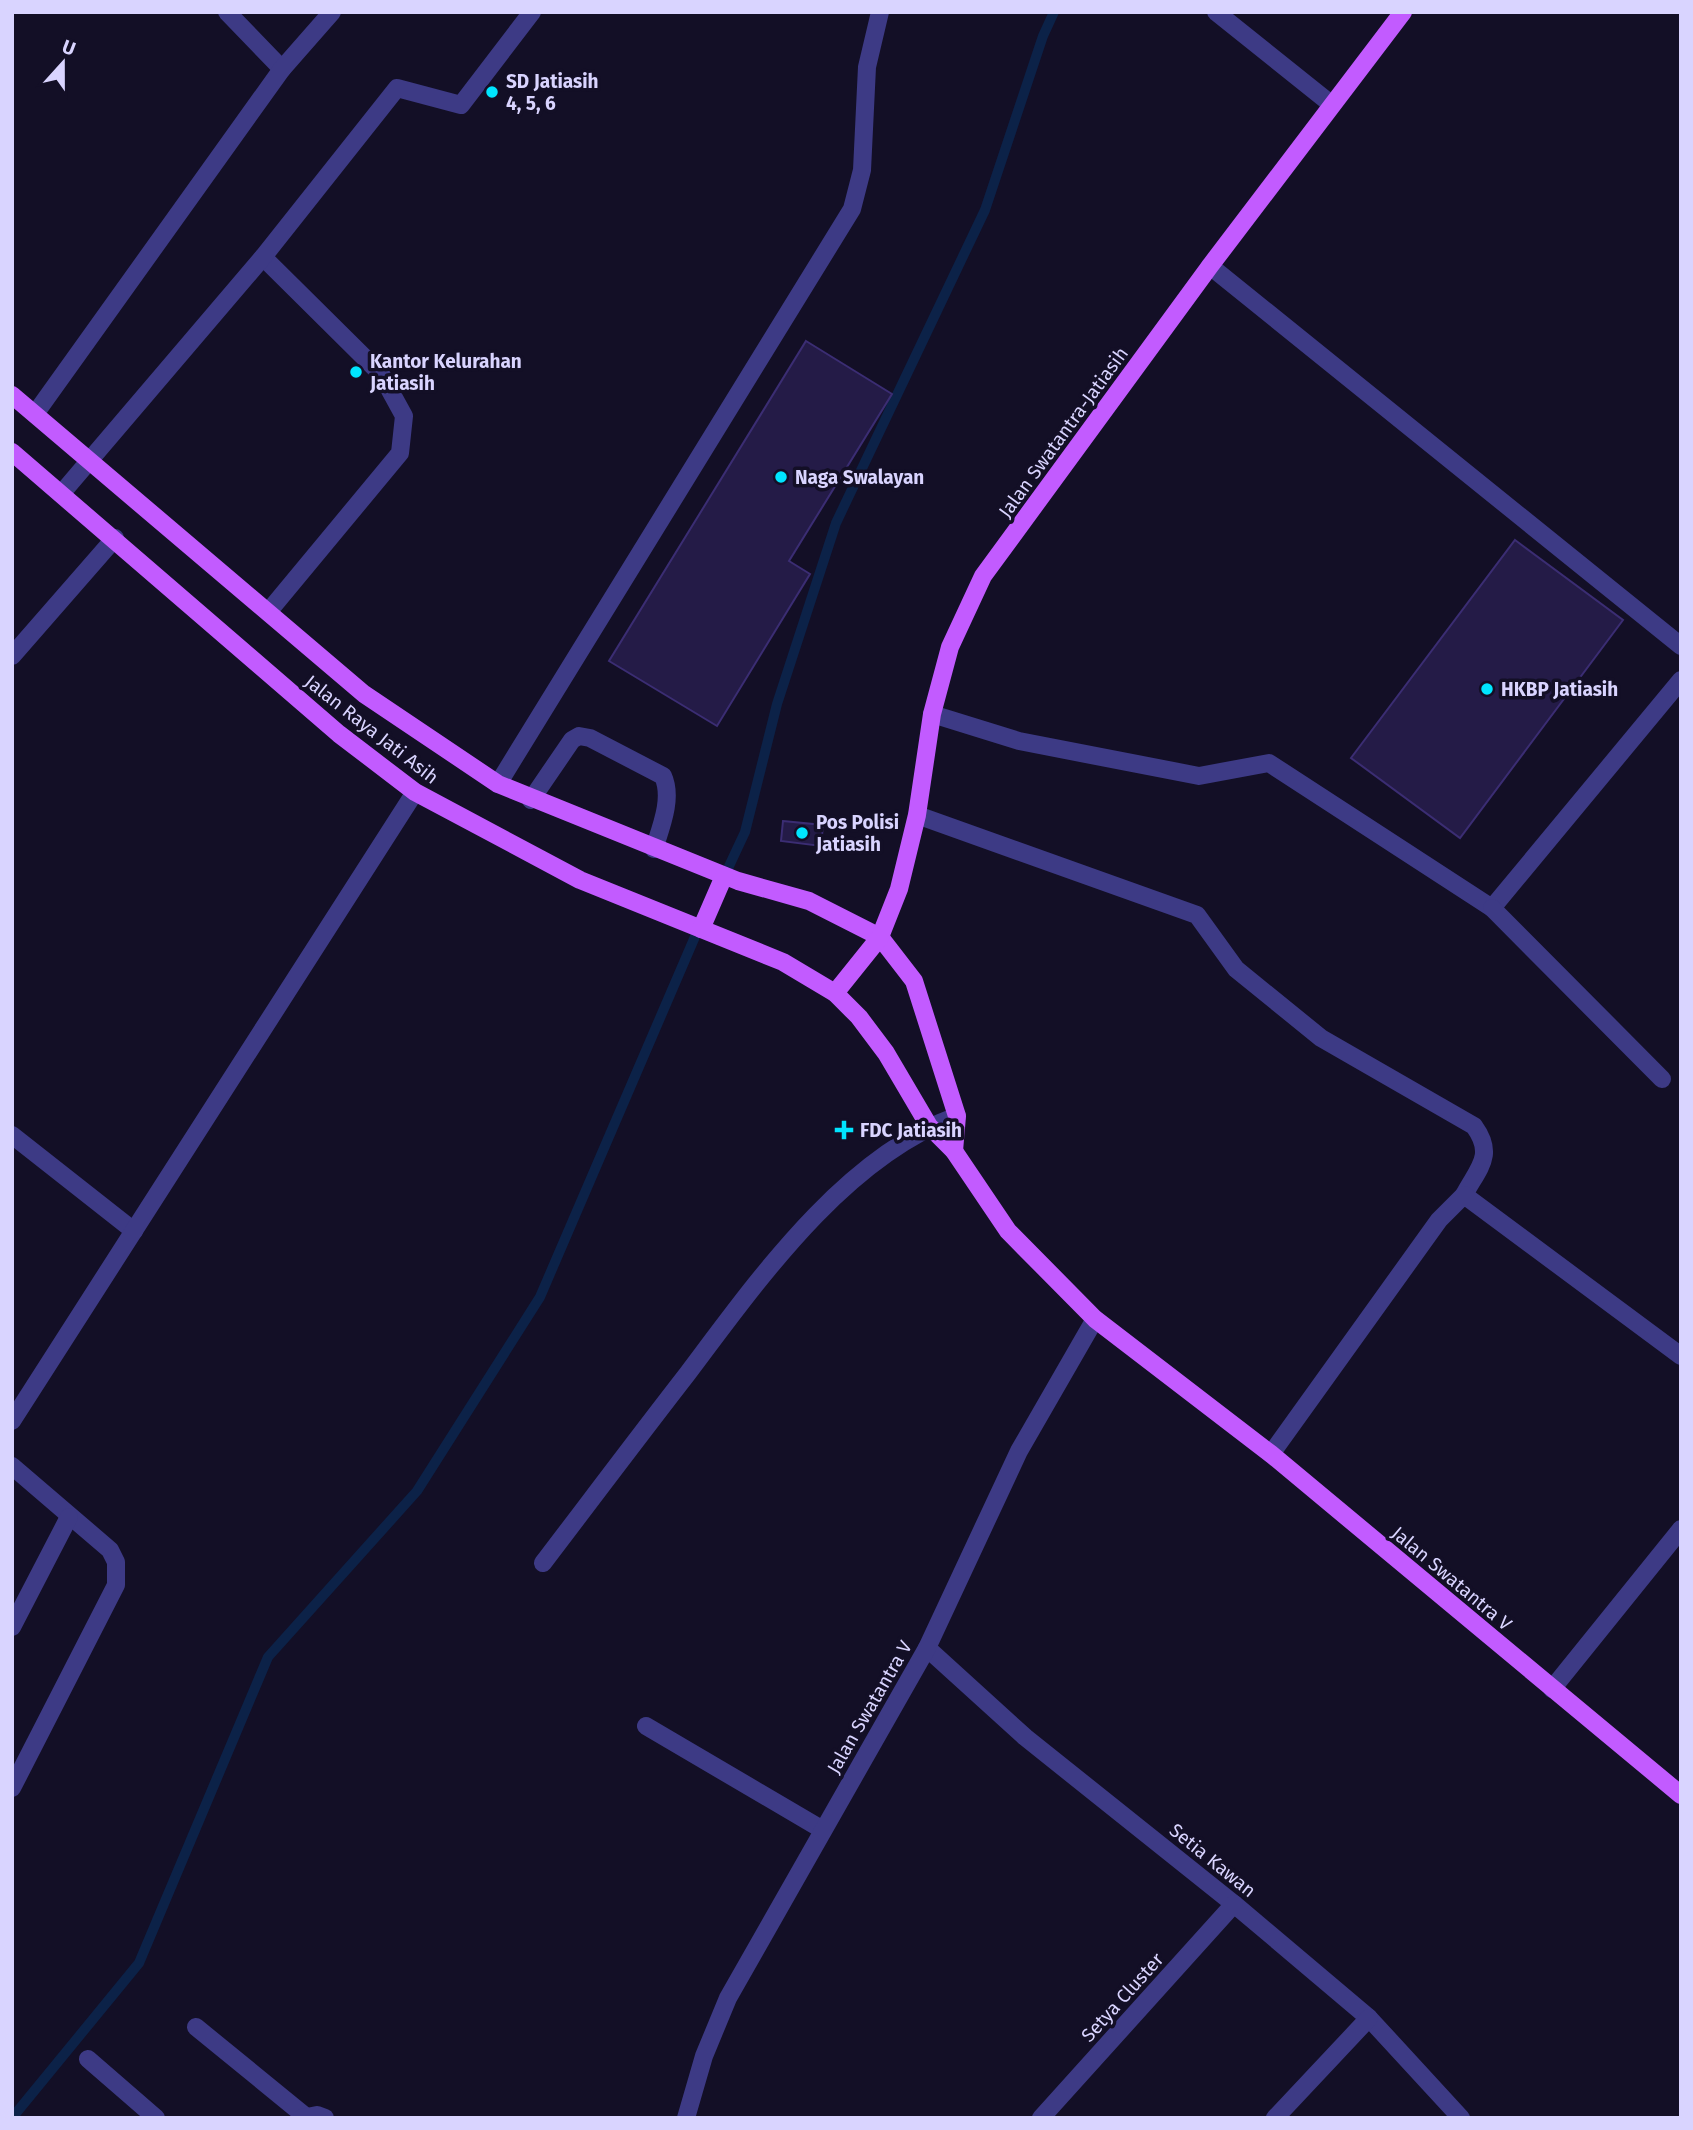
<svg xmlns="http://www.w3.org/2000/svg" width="1693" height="2130" viewBox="0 0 1693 2130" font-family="'Fira Sans',sans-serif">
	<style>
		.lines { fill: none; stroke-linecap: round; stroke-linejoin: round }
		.stream { stroke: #0c2248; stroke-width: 10 }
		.building { fill: #241b47; stroke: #3b2d73; stroke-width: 2 }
		.minor { stroke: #3d3a85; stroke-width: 18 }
		.major { stroke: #c25bff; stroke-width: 18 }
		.poi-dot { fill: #00e5ff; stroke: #130f26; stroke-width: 2.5 }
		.labels { text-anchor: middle; stroke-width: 7; stroke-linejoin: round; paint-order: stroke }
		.poi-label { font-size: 19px; font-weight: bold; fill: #d9d4ff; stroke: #130f26; text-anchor: start }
		.street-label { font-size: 19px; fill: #d9d4ff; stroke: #130f26 }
	</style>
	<rect width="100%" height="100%" fill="#130f26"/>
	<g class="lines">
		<g class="stream">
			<polyline points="723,879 745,832 777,704 836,523 985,210 1043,36 1054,12"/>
			<polyline points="12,2118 139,1963 268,1657 417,1491 540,1297 700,925"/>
		</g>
	</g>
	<g class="building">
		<polygon points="806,341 892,394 789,561 810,574 717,726 609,661"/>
		<polygon points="1515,540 1623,620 1460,838 1351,758"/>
		<polygon points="783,821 823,825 821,846 781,841"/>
	</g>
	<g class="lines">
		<g class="minor">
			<polyline points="227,12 282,69"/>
			<polyline points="1216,12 1331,104"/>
			<polyline points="263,257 381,374 404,416 400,453 269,611"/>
			<polyline points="1210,266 1681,646"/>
			<polyline points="35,414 282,69 332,12"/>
			<polyline points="61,494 263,257 397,88 461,105 532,12"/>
			<polyline points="12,656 115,538"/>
			<polyline points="932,714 1019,741 1199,776 1269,763 1492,908 1681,680"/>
			<polyline points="498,784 852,209 862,170 867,67 880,12"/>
			<path d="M531,800L572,740L579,736L590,738L663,776C673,798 661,827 654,849"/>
			<path d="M917,815L1197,915L1236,969L1321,1038L1474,1126C1495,1155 1479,1167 1464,1195"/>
			<polyline points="1492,908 1662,1079"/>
			<polyline points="12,1135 134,1231"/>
			<polyline points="12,1421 415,792"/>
			<polyline points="1271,1454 1439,1220 1464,1195 1681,1356"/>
			<polyline points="12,1466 110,1550 116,1562 116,1585 12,1788"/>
			<path d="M543,1563C591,1500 639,1436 688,1373C758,1280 844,1157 957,1116"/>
			<polyline points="12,1627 69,1517"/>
			<polyline points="927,1648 1025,1737 1234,1904 1369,2018 1461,2118"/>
			<polyline points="1552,1689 1681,1529"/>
			<polyline points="646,1726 823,1830"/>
			<polyline points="196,2027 305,2116"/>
			<polyline points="88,2059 156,2118"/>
			<polyline points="302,2118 317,2115 325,2118"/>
			<polyline points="686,2118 704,2056 728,1998 927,1648 1019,1451 1095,1319"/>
			<polyline points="1041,2118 1234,1904"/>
			<polyline points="1275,2118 1369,2018"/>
		</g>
		<g class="major">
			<polyline points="12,395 364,694 498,784 738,881 809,901 880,937 914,981 957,1116 954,1151"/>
			<polyline points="12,452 339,734 415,792 580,880 783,962 835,993 859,1017 886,1053 929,1126 954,1151 1008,1231 1095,1319 1271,1454 1681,1795"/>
			<polyline points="701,929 724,876"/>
			<polyline points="835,993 880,937 899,889 917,815 932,714 950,647 983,576 1210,266 1403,12"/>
		</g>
	</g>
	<g class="poi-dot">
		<circle cx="492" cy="92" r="7"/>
		<circle cx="356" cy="372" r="7"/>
		<circle cx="781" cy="477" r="7"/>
		<circle cx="1487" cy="689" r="7"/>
		<circle cx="802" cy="833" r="7"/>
		<path d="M840.5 1119.5h7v7h7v7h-7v7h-7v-7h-7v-7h7z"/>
	</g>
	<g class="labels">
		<g class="poi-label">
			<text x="506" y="88">SD Jatiasih<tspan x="506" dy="22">4, 5, 6</tspan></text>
			<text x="370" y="368">Kantor Kelurahan<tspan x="370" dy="22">Jatiasih</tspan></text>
			<text x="795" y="484">Naga Swalayan</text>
			<text x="1501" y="696">HKBP Jatiasih</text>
			<text x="816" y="829">Pos Polisi<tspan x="816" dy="22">Jatiasih</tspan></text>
			<text x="860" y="1137">FDC Jatiasih</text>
		</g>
		<g class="street-label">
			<text transform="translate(1063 432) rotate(-54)" y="7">Jalan Swatantra-Jatiasih</text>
			<text transform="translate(372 729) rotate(38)" y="7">Jalan Raya Jati Asih</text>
			<text transform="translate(1452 1578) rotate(40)" y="7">Jalan Swatantra V</text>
			<text transform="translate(869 1707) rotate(-60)" y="7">Jalan Swatantra V</text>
			<text transform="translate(1213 1860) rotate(39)" y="7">Setia Kawan</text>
			<text transform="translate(1122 1997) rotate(-48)" y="7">Setya Cluster</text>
		</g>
	</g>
	<rect width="1693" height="2130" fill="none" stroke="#d9d4ff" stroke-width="28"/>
	<g transform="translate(63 63) rotate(21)" stroke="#130f26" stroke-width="5" paint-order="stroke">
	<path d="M0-5L12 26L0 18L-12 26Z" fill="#d9d4ff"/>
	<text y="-10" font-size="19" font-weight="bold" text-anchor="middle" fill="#d9d4ff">U</text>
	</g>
</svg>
